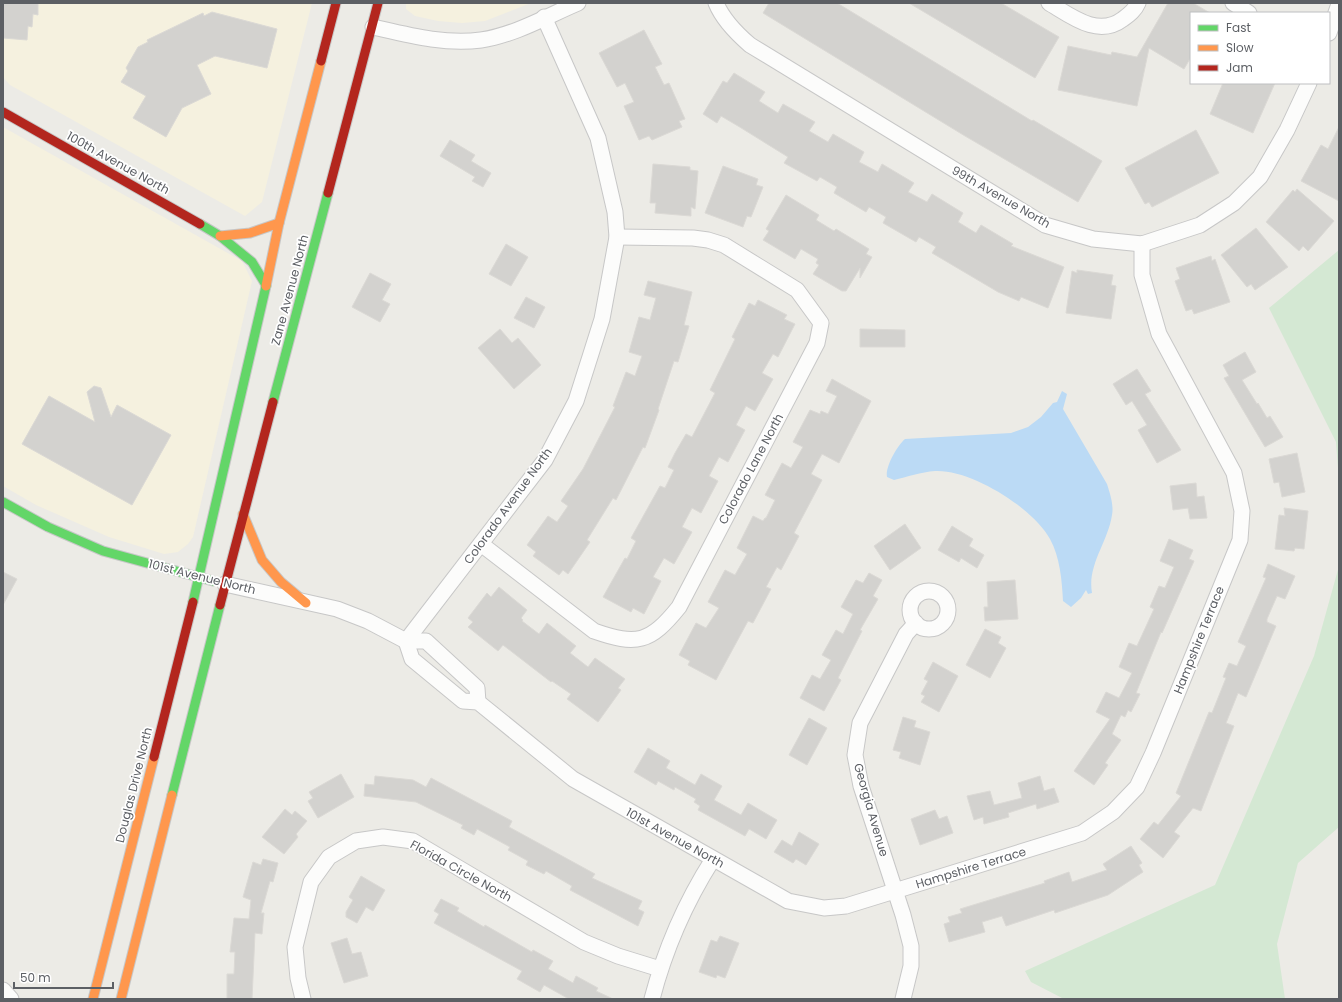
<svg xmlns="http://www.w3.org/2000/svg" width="1342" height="1002" viewBox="0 0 1342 1002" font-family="Poppins,sans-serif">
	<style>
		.commercial { fill: #f5f1df }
		.green { fill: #d4e8d3 }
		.water { fill: #bbdaf5 }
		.building { fill: #d3d2cf; stroke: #dbd9d5 }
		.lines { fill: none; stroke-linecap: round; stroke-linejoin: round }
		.street-casing { stroke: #c7c7c7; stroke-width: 17 }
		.fast-casing { stroke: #c7c7c7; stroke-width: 11 }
		.slow-casing { stroke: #c7c7c7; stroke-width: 11 }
		.jam-casing { stroke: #c7c7c7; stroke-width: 11 }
		.street { stroke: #fcfcfb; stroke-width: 15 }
		.fast { stroke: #63d668; stroke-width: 9 }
		.slow { stroke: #ff974d; stroke-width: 9 }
		.jam { stroke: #b3261e; stroke-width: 9 }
		.labels { text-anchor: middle; stroke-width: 3.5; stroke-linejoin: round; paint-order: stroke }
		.street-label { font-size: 12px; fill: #5c5f64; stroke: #fff }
	</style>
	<rect width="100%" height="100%" fill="#ecebe6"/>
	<g class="commercial">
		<polygon points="3,3 312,3 262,202 245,216 10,85 3,77"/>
		<polygon points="406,3 531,3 485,21 462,23 438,21 415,16 406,9"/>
		<polygon points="3,127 242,261 252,281 193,537 188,544 178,552 164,554 109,537 36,505 3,486"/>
	</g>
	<g class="green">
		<polygon points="1339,250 1339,481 1336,442 1269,308"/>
		<polygon points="1339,566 1339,827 1298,863 1277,944 1285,999 1064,999 1031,982 1025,971 1215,885 1314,656"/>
	</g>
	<path class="water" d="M1062,391L1067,394L1063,409L1107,484C1110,494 1114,505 1112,515C1108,542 1087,565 1092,593L1088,594L1086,590L1081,598L1071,607L1063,601C1062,581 1060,557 1050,539C1033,508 971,469 935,471C921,472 907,477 894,480L887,477C885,467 897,446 905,439L1011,433L1028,427L1041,417L1053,403L1057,402Z"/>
	<g class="building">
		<polygon points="3,3 38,3 38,15 33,14 32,27 28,26 27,40 3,38"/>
		<polygon points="769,3 837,3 1032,121 1033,120 1102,161 1078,202 965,136 763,13"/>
		<polygon points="909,3 1001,3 1059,37 1035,78"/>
		<polygon points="1168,3 1193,3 1210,13 1191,13 1191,57 1184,69 1149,48 1137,106 1058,90 1068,46 1111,55 1112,52 1137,57"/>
		<polygon points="212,12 277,29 267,68 215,56 197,65 211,94 182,108 166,137 133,118 146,96 121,82 128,71 126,68 138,47 148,42 147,40 203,13 204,16"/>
		<polygon points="644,30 662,64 655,67 664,85 669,83 685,119 679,121 682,127 652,140 649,136 639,140 624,106 634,102 625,83 617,87 599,53"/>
		<polygon points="734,73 765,92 759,101 778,113 783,104 815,122 809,131 828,142 833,134 864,152 859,162 878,172 882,164 914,183 908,192 927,202 932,194 963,213 958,222 976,233 981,225 1013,244 1011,246 1064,267 1048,308 1021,297 1019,301 998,292 932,253 936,247 919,237 916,242 883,223 886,217 869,207 866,212 834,193 837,187 820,177 817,181 784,163 788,157 738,126 721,116 717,123 703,114 723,81 727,83"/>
		<polygon points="1223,83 1275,83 1253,133 1210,114"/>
		<polygon points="1339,127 1339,201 1301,181 1321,145 1328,149"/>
		<polygon points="1196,130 1219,173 1152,207 1149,202 1145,204 1125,168"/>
		<polygon points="450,140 475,155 471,161 491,173 483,187 472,181 475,177 440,156"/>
		<polygon points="653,164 690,167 690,170 698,171 695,209 691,207 691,216 655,213 656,203 650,203"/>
		<polygon points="723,166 758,179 756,185 763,187 751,217 747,216 743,227 705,213"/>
		<polygon points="1297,189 1334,221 1308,251 1303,246 1299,251 1266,222 1293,190 1295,192"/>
		<polygon points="786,195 819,215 816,220 834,231 836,229 869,249 866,254 872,257 860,278 860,268 846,291 842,291 813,274 819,265 816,263 818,259 801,249 795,259 763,240 769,231 766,229"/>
		<polygon points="1256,228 1288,267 1255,290 1251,284 1247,287 1221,255"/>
		<polygon points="506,244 528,257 511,286 489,274"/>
		<polygon points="1211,256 1212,261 1215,259 1230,302 1194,314 1192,309 1186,311 1175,281 1180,279 1176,268"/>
		<polygon points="1077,270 1113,275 1111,285 1116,286 1111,319 1066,313 1072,271 1077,273"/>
		<polygon points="370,273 391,284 382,300 390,304 380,322 352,307"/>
		<polygon points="648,281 692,292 684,325 689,326 678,362 674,361 658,409 659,410 645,448 643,447 616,500 613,498 587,540 590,542 568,574 563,570 559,575 533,556 536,552 527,545 548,516 557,522 568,506 561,501 583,469 615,407 613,406 626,372 635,376 642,356 629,352 639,317 650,320 656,298 644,295"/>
		<polygon points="526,297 545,307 534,328 514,318"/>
		<polygon points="758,300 787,315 784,319 795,324 778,357 773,354 762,373 773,379 755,411 746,406 736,425 745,430 728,462 719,457 709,476 718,481 701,513 692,508 682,527 692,532 674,564 664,558 653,577 661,581 644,614 633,608 631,612 603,597 625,558 627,559 636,541 631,538 660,486 665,488 674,470 668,467 675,453 686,434 692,437 715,393 710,390 735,339 732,337 749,303 755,306"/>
		<polygon points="500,329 512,343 518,338 541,365 514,389 478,348"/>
		<polygon points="860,329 905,330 905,347 860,347"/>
		<polygon points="1245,352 1256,372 1242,380 1257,404 1258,403 1267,418 1270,416 1283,437 1265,447 1224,378 1229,376 1223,365"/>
		<polygon points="1137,369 1151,391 1145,394 1181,450 1157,463 1138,430 1147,425 1132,401 1126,405 1113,384"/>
		<polygon points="832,379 871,401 839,463 822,454 811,474 822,480 794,533 799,536 781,570 777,567 766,587 771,589 753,623 748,621 716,680 688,665 690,661 679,655 696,623 706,628 719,608 708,602 725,570 735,575 747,554 737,548 753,516 763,521 765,518 766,518 775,500 765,495 782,463 791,468 803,447 793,442 810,410 820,414 821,411 828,414 837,396 826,391"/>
		<polygon points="94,386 101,388 111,417 117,405 171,435 132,505 22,444 49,396 95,422 87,392"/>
		<polygon points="1297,453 1305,492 1282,497 1279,482 1274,483 1269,459"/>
		<polygon points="1196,483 1197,497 1204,496 1207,518 1190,519 1188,508 1173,510 1170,486"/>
		<polygon points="1284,508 1308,511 1304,549 1295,548 1294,551 1275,549 1279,515 1285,516"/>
		<polygon points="905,524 921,548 890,570 874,546"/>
		<polygon points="952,526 973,539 969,546 984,555 977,568 961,558 959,562 938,550"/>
		<polygon points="1169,539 1193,550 1189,559 1194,561 1162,633 1161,632 1136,693 1140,694 1131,712 1128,710 1125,717 1121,715 1112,734 1121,740 1105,763 1108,765 1094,785 1074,771 1110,719 1096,712 1106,692 1119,698 1132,673 1119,667 1129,643 1137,646 1154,609 1150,607 1159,586 1165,588 1174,567 1160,561"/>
		<polygon points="1268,564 1295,576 1285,599 1277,596 1267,619 1267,622 1276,626 1246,697 1238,693 1226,723 1234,726 1201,811 1193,808 1174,832 1180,836 1163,858 1140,839 1154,822 1158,825 1181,796 1176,793 1209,712 1212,713 1226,678 1223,677 1229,663 1237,666 1246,646 1238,642 1266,578 1263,577"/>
		<polygon points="3,572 17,579 3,605"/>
		<polygon points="869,573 882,580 873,596 878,599 860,630 862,631 838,678 841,680 824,711 800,698 812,675 820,679 831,660 822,655 836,630 843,634 853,614 841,607 856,580 863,583"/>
		<polygon points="1015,580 1018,619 985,621 984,607 988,607 987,582"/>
		<polygon points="499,587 527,610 521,618 523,620 522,621 539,634 547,623 576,646 570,653 588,667 595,658 625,679 618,688 621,690 598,722 567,699 571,694 552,681 551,682 503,645 498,651 468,627 473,622 468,618 487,593 491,597"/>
		<polygon points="985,629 1001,637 998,643 1006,648 990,678 966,665"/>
		<polygon points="933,662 958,676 939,712 921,702 925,696 921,694 928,681 924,679"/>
		<polygon points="903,717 916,721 914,727 930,732 920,765 899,758 901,752 893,750"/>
		<polygon points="809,718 827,728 807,765 789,755"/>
		<polygon points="648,748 670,761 666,768 695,785 701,774 722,786 714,800 741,815 748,803 777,820 766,839 749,829 745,836 698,810 700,806 694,802 696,799 675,787 674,790 658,781 656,785 634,772"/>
		<polygon points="341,774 354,797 318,818 308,801 313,798 309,792"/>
		<polygon points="375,776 413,780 426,787 431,778 512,821 509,827 595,874 592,878 642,901 638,909 644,912 638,926 570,890 572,886 546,871 544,874 526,865 528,861 508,850 510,847 477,829 474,835 461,828 463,825 416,802 364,796 365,784 374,785"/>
		<polygon points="1040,776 1044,791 1054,788 1059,802 1037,809 1036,804 1008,813 1009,817 984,824 983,817 974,820 967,796 990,791 994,805 1022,798 1018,783"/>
		<polygon points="285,809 292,815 295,811 307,821 296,834 298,837 284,854 262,837"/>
		<polygon points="935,810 939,819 947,816 953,833 920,845 911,819"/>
		<polygon points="799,832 819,844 806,865 796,859 793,863 774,852 782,840 792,846"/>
		<polygon points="1131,846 1142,863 1139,865 1143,872 1108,895 1055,913 1054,910 1006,926 1002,916 982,922 985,932 949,942 944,924 950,922 948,917 962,913 960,909 1045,883 1044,881 1069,872 1072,882 1107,870 1103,864"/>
		<polygon points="263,859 278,863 273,882 270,881 261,913 264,913 262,934 255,933 252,999 227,999 227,974 234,974 235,952 230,952 234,918 249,919 251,900 243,897 253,862 261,865"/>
		<polygon points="361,876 385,890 373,911 366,907 357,923 346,917 346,912 353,900 349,897"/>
		<polygon points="441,899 459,908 457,911 484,927 485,925 532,952 533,950 553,961 548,969 573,983 576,976 598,988 596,991 613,999 569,999 544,985 540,992 517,979 522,971 434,923 439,914 434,911"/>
		<polygon points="720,936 739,943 725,978 717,975 716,978 699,972 711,940 717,942"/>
		<polygon points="347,938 352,954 361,952 368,976 344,983 331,943"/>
	</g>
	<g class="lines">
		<defs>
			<g id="street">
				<path d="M716,3C723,20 736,33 750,45L1045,225L1093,239L1142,244L1200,225L1234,203L1260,177L1287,130L1309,83"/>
				<path d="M1049,3C1071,16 1098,38 1123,19C1130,14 1135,10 1138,3"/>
				<polyline points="1233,3 1249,13"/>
				<path d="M373,27C408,35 445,45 481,40C515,35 547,16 578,3"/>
				<polyline points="1329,33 1339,4"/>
				<path d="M481,544L594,631C637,646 650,643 679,607L817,343L821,323L797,290L724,245L708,240L693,238L617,237"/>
				<polyline points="225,584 337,609 368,621 406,641 426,641 477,688 478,702"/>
				<circle cx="929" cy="610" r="19"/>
				<polyline points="406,641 412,659 463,701 478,702 573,779 788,901 824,908 846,906 1082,833 1113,812 1137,787 1153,753 1240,540 1242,511 1234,473 1159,334 1142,275 1142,244"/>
				<polyline points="406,641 545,460 576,401 602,319 617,237 615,212 598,138 544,17"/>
				<polyline points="3,990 11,999"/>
				<polyline points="303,999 298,978 295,947 311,882 329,857 356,841 383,837 413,841 584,942 618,956 660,969"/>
				<path d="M652,999C665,949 685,903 713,859"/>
				<polyline points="903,999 911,966 911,946 903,915 861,786 855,755 860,723 906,634 916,623"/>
			</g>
			<g id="fast">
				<polyline points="200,224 220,236 252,262 266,285"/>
				<polyline points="273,402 328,193"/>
				<polyline points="3,502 48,527 103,551 213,581"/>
				<polyline points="193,602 266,286"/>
				<polyline points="172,795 220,605"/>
			</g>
			<g id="slow">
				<polyline points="220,236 250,233 279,223"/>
				<polyline points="266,286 279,223 321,61"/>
				<polyline points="243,514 262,560 281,582 306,603"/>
				<polyline points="93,999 154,757"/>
				<polyline points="121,999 172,795"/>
			</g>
			<g id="jam">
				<polyline points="321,61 336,3"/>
				<polyline points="3,112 200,224"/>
				<polyline points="328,193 378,3"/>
				<polyline points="220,605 273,402"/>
				<polyline points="154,757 193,602"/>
			</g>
		</defs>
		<use href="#street" class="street-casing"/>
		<use href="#fast" class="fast-casing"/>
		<use href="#slow" class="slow-casing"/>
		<use href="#jam" class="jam-casing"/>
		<use href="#street" class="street"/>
		<use href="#fast" class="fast"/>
		<use href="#slow" class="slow"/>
		<use href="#jam" class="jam"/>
	</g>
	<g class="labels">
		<g class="street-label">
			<text transform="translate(118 163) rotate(29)" y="4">100th Avenue North</text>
			<text transform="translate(1001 197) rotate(30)" y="4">99th Avenue North</text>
			<text transform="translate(290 290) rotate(-75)" y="4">Zane Avenue North</text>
			<text transform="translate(751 469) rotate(-62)" y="4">Colorado Lane North</text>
			<text transform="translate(508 506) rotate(-54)" y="4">Colorado Avenue North</text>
			<text transform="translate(202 577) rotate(14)" y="4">101st Avenue North</text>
			<text transform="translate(1199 640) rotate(-68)" y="4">Hampshire Terrace</text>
			<text transform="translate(134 785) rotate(-76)" y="4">Douglas Drive North</text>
			<text transform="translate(871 810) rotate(74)" y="4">Georgia Avenue</text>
			<text transform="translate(675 838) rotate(29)" y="4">101st Avenue North</text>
			<text transform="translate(971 868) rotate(-17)" y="4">Hampshire Terrace</text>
			<text transform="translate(461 871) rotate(29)" y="4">Florida Circle North</text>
		</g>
	</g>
	<rect width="1342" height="1002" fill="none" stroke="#5c5f64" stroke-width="8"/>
	<rect x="1190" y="12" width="140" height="72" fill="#ffffff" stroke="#bebfc1"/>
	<rect x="1198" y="25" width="20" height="6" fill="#63d668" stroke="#bebfc1"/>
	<text x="1226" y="32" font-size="12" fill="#5c5f64">Fast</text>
	<rect x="1198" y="45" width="20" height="6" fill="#ff974d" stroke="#bebfc1"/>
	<text x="1226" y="52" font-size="12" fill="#5c5f64">Slow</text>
	<rect x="1198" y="65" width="20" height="6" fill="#b3261e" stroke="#bebfc1"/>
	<text x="1226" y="72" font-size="12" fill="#5c5f64">Jam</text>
	<path d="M14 982v6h99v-6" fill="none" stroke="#5c5f64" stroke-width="2"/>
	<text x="20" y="982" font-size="12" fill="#5c5f64" stroke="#ffffff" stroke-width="3" paint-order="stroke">50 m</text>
</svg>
